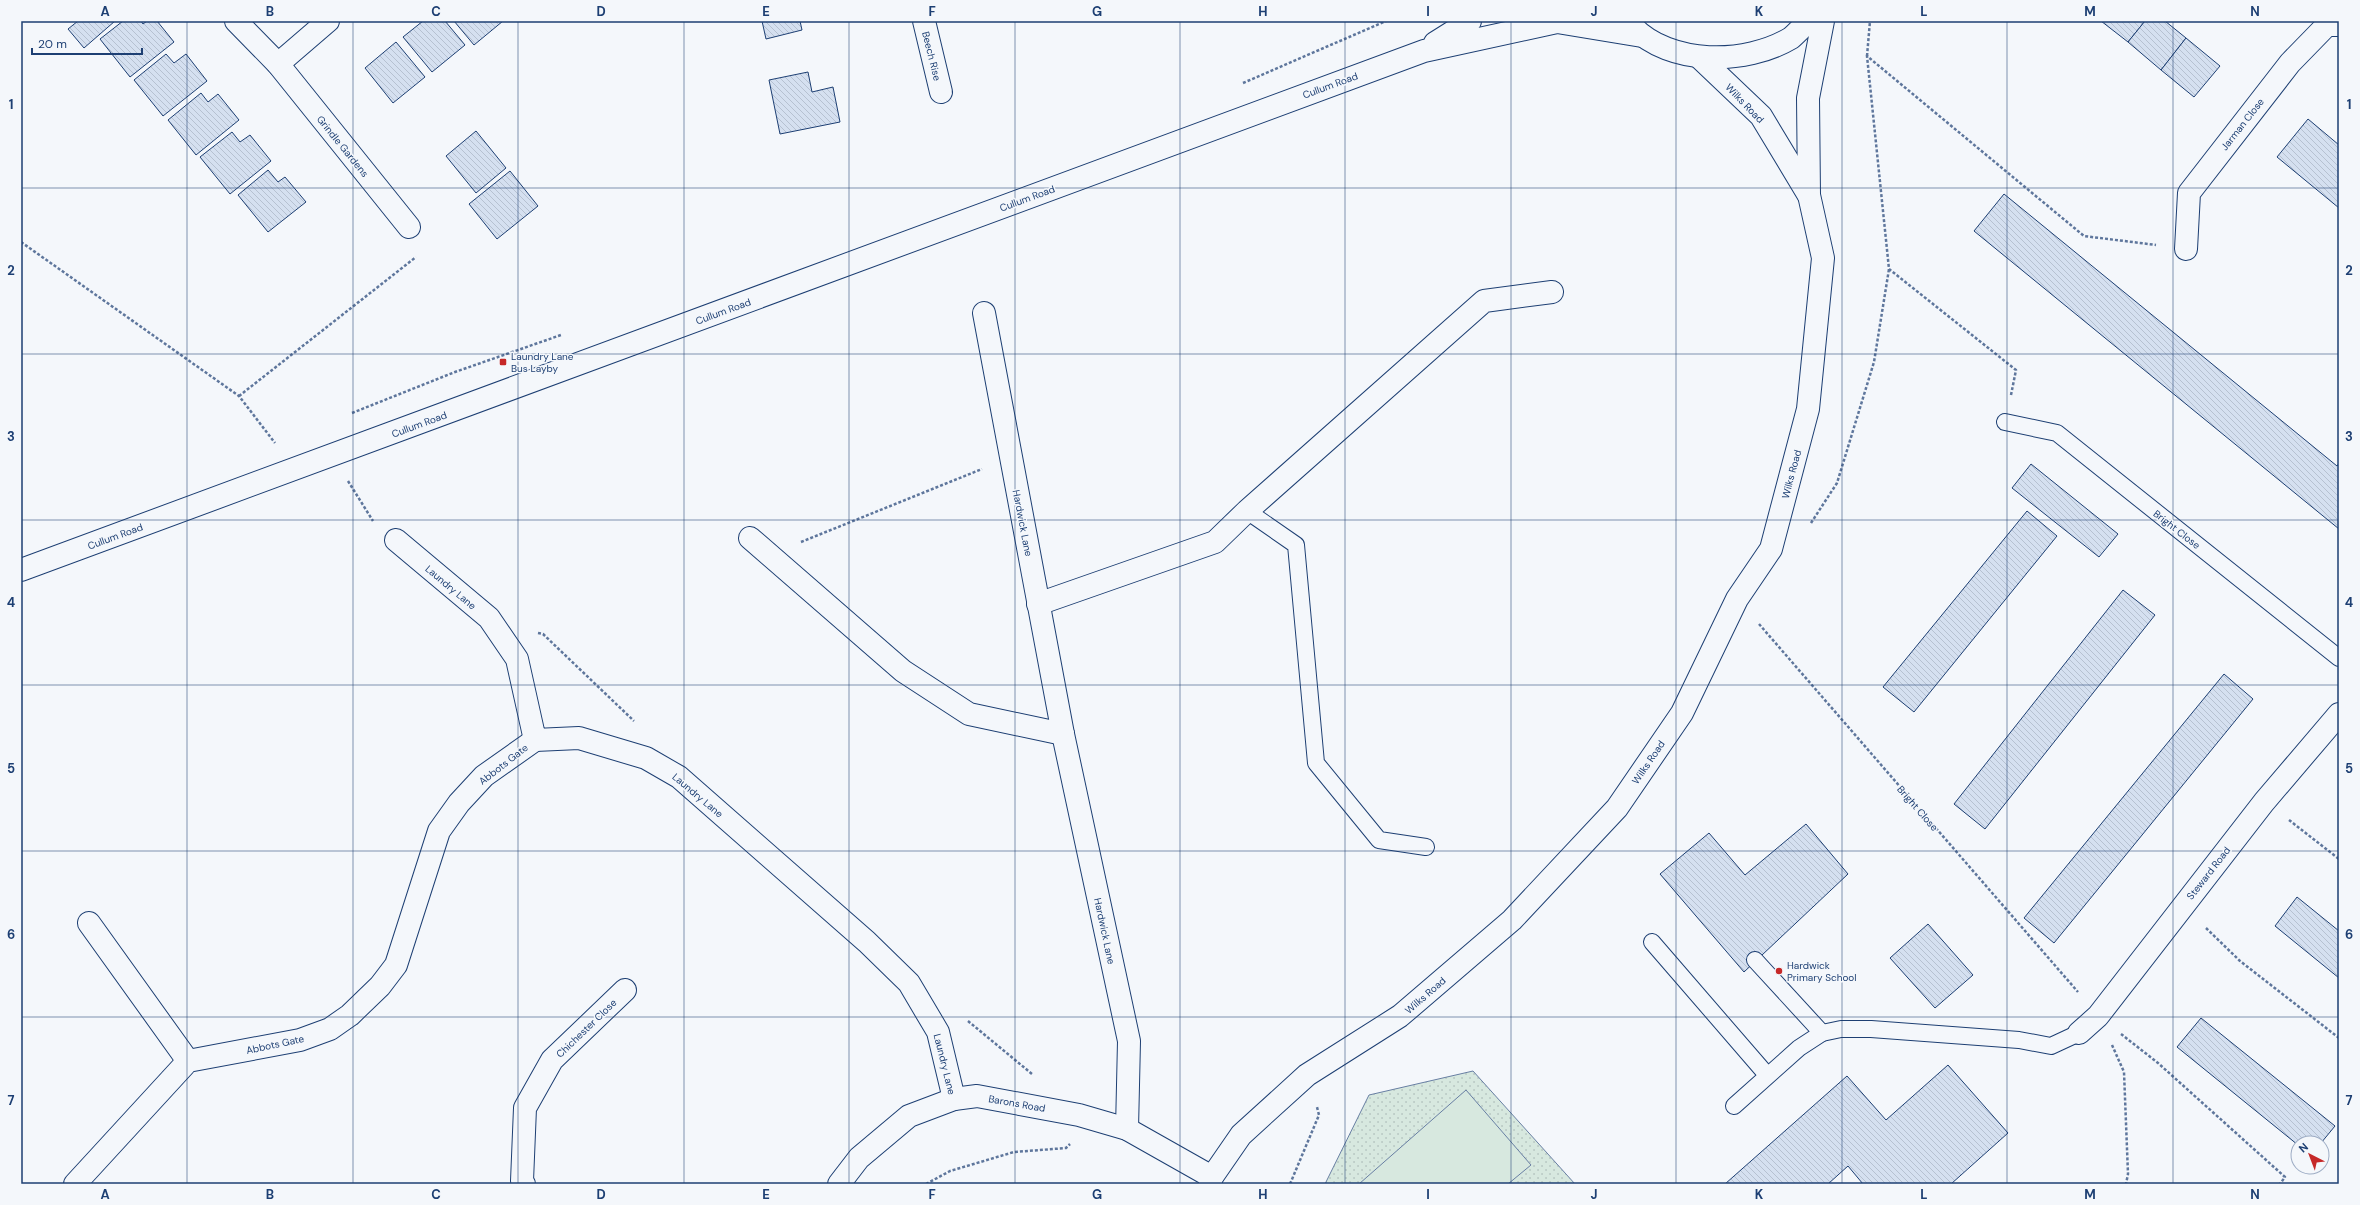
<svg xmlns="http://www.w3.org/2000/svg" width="2360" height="1205" viewBox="0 0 2360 1205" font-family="'DM Sans',sans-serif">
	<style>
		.park { fill: url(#park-dots); stroke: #687fa3 }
		.pitch { fill: #d7e8df; stroke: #687fa3 }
		.building { fill: url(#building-back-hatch); stroke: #1d3f73 }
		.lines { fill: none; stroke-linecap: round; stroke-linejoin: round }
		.service-casing { stroke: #1d3f73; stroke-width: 18 }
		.minor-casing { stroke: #1d3f73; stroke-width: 24 }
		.tertiary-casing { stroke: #1d3f73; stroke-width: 24 }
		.primary-casing { stroke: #1d3f73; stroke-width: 24 }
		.path { stroke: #5e769c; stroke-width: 2.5; stroke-dasharray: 3 2; stroke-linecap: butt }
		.service { stroke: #f4f7fb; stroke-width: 16 }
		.minor { stroke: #f4f7fb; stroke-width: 22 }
		.tertiary { stroke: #f4f7fb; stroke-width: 22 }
		.primary { stroke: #f4f7fb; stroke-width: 22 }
		.grid { fill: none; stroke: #1d3f73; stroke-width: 1; stroke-opacity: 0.55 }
		.poi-dot { fill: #c62828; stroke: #f4f7fb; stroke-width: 1.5 }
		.labels { text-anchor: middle; stroke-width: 3; stroke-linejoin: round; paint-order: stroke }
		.street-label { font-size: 10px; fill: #1d3f73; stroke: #f4f7fb }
		.poi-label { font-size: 10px; fill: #1d3f73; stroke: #f4f7fb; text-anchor: start }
		.neatline { fill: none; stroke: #1d3f73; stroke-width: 1.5 }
		.grid-label { font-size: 13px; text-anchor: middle; font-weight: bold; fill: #1d3f73 }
	</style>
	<defs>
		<pattern id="park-dots" width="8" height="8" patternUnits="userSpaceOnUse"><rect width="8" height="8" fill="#d7e8df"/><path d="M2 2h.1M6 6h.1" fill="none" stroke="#b8c8c3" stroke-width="1.8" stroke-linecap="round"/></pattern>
		<pattern id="building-back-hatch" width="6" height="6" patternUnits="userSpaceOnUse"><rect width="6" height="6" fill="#d5e0f0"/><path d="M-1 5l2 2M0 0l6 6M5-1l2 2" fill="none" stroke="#b6c1d1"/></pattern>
	</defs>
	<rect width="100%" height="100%" fill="#f4f7fb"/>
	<polygon class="park" points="1473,1071 1575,1184 1325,1184 1369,1095"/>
	<polygon class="pitch" points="1466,1090 1531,1165 1508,1184 1359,1184"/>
	<g class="building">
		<polygon points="78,21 115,21 84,48 68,29"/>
		<polygon points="123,21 141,21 143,24 147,21 157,21 174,42 130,77 100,39"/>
		<polygon points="423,21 445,21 465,45 432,72 403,37"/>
		<polygon points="454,21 503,21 474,45"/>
		<polygon points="762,21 800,21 802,30 766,39"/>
		<polygon points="2101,21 2145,21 2128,42"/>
		<polygon points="2145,21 2165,21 2186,38 2161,70 2128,42"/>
		<polygon points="2186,38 2220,66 2194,97 2161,70"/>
		<polygon points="396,42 425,77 393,103 365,68"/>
		<polygon points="166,54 174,63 186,54 207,81 163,116 134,80"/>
		<polygon points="808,72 812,92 833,87 840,122 780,134 769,80"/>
		<polygon points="201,93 208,102 218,94 239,120 196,155 168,120"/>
		<polygon points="2308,119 2339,145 2339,208 2277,157"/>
		<polygon points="476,131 506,168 476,193 446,156"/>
		<polygon points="232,132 240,142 250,135 271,161 230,194 200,157"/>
		<polygon points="268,170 278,182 285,177 306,202 268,232 238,195"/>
		<polygon points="510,171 538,206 497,239 469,204"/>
		<polygon points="2004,194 2337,466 2339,463 2339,529 1974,231"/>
		<polygon points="2031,464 2118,534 2099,557 2012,488"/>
		<polygon points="2027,511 2057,536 1914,712 1883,687"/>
		<polygon points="2123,590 2155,615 1985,829 1954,804"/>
		<polygon points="2224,674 2253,699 2054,943 2024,918"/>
		<polygon points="1806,824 1848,874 1744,972 1660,874 1709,833 1745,875"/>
		<polygon points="2297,897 2339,931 2339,978 2275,926"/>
		<polygon points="1928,924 1973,975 1935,1008 1890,958"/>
		<polygon points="2201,1018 2335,1126 2321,1143 2298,1143 2298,1145 2177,1047"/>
		<polygon points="1948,1065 2008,1133 1951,1184 1863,1184 1848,1166 1828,1184 1725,1184 1847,1076 1886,1120"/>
	</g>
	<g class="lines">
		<defs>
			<g id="service">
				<polyline points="2005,422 2057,433 2339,658"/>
				<polyline points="1247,511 1296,545 1316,763 1379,840 1426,847"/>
				<polyline points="1652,942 1767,1075"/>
				<polyline points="1755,960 1822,1033"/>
				<polyline points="1734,1106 1799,1048 1822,1033 1841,1029 1871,1029 2019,1040 2051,1046 2079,1033"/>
			</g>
			<g id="minor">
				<polyline points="236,21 278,64 409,227"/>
				<polyline points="924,21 941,92"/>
				<polyline points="278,64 328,21"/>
				<polyline points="2186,249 2189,193 2290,63 2327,25 2339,25"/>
				<polyline points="984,313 1063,734 1129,1041 1127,1129"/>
				<polyline points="750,538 903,671 969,714 1063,734"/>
				<polyline points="396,540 489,618 517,659 535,740 579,738 646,758 679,777 867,942 909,983 938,1032 954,1099"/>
				<polyline points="1038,604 1215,542 1247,511 1484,301 1552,292"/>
				<polyline points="89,923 188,1061"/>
				<polyline points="2079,1033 2098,1016 2264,802 2339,714"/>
				<polyline points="75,1184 188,1061 300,1040 330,1029 350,1015 380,986 396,965 439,831 459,803 484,776 535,740"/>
				<polyline points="524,1184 522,1181 525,1108 552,1060 625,990"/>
				<polyline points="839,1184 859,1158 909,1116 954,1099 977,1096 1079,1115 1127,1129 1212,1177"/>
			</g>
			<g id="tertiary">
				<polyline points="1699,57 1761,116 1808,194"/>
				<polyline points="1210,1184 1212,1177 1241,1135 1307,1075 1400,1016 1512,920 1617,808 1682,713 1737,599 1771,549 1808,409 1823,258 1809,195 1808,98 1823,21"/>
			</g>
			<g id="primary">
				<path d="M1632,26C1670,66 1746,65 1791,38C1797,33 1803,26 1809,21"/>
				<polyline points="1435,43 1470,21"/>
				<polyline points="21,570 1424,51 1557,22 1642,36"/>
			</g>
		</defs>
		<use href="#service" class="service-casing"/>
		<use href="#minor" class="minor-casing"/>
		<use href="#tertiary" class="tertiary-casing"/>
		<use href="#primary" class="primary-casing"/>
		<g class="path">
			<polyline points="1867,56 1870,21"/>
			<polyline points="1243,83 1386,21"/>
			<polyline points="21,242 239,396 275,443"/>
			<polyline points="2011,395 2016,370 1889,269 1867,56 2084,236 2156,245"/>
			<polyline points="239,396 416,257"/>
			<polyline points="352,413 455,372 561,335"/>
			<polyline points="348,481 373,521"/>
			<polyline points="1811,523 1837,483 1874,362 1889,269"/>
			<polyline points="801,542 982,469"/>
			<polyline points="1759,624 2078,992"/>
			<polyline points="538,633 543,634 634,721"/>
			<polyline points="2289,820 2339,859"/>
			<polyline points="2206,928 2240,961 2339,1038"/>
			<polyline points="968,1021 1032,1074"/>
			<polyline points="2121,1034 2158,1063 2285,1177 2280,1184"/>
			<polyline points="2112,1045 2124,1072 2128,1174 2126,1184"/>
			<polyline points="926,1184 950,1171 1014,1152 1066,1148 1070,1144"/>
			<polyline points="1290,1184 1319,1115 1317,1107"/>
		</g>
		<use href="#service" class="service"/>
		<use href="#minor" class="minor"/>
		<use href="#tertiary" class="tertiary"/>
		<use href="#primary" class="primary"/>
	</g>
	<path class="grid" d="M187,21V1184M353,21V1184M518,21V1184M684,21V1184M849,21V1184M1015,21V1184M1180,21V1184M1345,21V1184M1511,21V1184M1676,21V1184M1842,21V1184M2007,21V1184M2173,21V1184M21,188H2339M21,354H2339M21,520H2339M21,685H2339M21,851H2339M21,1017H2339"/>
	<g class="poi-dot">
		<rect x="499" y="358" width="8" height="8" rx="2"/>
		<circle cx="1779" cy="971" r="4"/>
	</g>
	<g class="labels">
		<g class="street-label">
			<text transform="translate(932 56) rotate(76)" y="4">Beech Rise</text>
			<text transform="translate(1330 85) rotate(-20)" y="4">Cullum Road</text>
			<text transform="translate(1745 103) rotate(46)" y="4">Wilks Road</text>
			<text transform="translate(2242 124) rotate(-52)" y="4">Jarman Close</text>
			<text transform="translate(343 146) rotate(51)" y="4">Grindle Gardens</text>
			<text transform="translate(1027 198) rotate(-20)" y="4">Cullum Road</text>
			<text transform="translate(723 311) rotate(-20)" y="4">Cullum Road</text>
			<text transform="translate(419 424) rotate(-20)" y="4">Cullum Road</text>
			<text transform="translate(1791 474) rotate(-75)" y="4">Wilks Road</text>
			<text transform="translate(1023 523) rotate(79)" y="4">Hardwick Lane</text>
			<text transform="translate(2177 529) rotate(38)" y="4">Bright Close</text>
			<text transform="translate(115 536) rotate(-20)" y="4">Cullum Road</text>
			<text transform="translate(451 587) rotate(40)" y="4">Laundry Lane</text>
			<text transform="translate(1648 762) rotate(-56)" y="4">Wilks Road</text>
			<text transform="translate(503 764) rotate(-38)" y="4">Abbots Gate</text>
			<text transform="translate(698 795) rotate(40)" y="4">Laundry Lane</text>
			<text transform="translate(1918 808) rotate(49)" y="4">Bright Close</text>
			<text transform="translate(2208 873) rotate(-52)" y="4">Steward Road</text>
			<text transform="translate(1105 931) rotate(78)" y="4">Hardwick Lane</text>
			<text transform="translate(1425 995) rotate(-41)" y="4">Wilks Road</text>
			<text transform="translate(586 1028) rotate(-44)" y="4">Chichester Close</text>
			<text transform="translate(275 1044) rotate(-12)" y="4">Abbots Gate</text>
			<text transform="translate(945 1064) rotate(76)" y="4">Laundry Lane</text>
			<text transform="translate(1017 1103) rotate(10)" y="4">Barons Road</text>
		</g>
		<g class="poi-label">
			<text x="511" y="360">Laundry Lane<tspan x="511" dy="12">Bus Layby</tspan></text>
			<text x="1787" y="969">Hardwick<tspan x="1787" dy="12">Primary School</tspan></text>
		</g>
	</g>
	<rect width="2360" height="1205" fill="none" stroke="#f4f7fb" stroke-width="44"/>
	<g transform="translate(2310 1155) rotate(318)"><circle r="19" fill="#f4f7fb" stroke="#9eadc5"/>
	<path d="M0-3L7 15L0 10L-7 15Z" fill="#c62828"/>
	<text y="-6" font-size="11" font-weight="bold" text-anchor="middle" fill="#1d3f73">N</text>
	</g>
	<path d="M32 48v6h110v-6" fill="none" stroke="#1d3f73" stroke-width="2"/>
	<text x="38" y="48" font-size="12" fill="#1d3f73" stroke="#f4f7fb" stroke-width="3" paint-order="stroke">20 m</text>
	<rect x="22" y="22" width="2316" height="1161" class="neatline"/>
	<g class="grid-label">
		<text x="105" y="16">A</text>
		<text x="270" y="16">B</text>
		<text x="436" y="16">C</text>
		<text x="601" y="16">D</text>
		<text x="766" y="16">E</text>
		<text x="932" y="16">F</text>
		<text x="1097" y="16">G</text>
		<text x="1263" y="16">H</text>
		<text x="1428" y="16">I</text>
		<text x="1594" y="16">J</text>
		<text x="1759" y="16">K</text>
		<text x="1924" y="16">L</text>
		<text x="2090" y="16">M</text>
		<text x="2255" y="16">N</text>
		<text x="11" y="109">1</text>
		<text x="2349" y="109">1</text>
		<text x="11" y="275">2</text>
		<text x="2349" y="275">2</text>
		<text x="11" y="441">3</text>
		<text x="2349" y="441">3</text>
		<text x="11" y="607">4</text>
		<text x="2349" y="607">4</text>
		<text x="11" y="773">5</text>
		<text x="2349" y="773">5</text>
		<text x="11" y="939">6</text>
		<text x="2349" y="939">6</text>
		<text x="11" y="1105">7</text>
		<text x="2349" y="1105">7</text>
		<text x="105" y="1199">A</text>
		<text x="270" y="1199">B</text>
		<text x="436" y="1199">C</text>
		<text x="601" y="1199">D</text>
		<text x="766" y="1199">E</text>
		<text x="932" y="1199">F</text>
		<text x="1097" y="1199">G</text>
		<text x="1263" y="1199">H</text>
		<text x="1428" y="1199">I</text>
		<text x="1594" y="1199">J</text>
		<text x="1759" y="1199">K</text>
		<text x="1924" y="1199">L</text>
		<text x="2090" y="1199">M</text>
		<text x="2255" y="1199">N</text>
	</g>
</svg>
